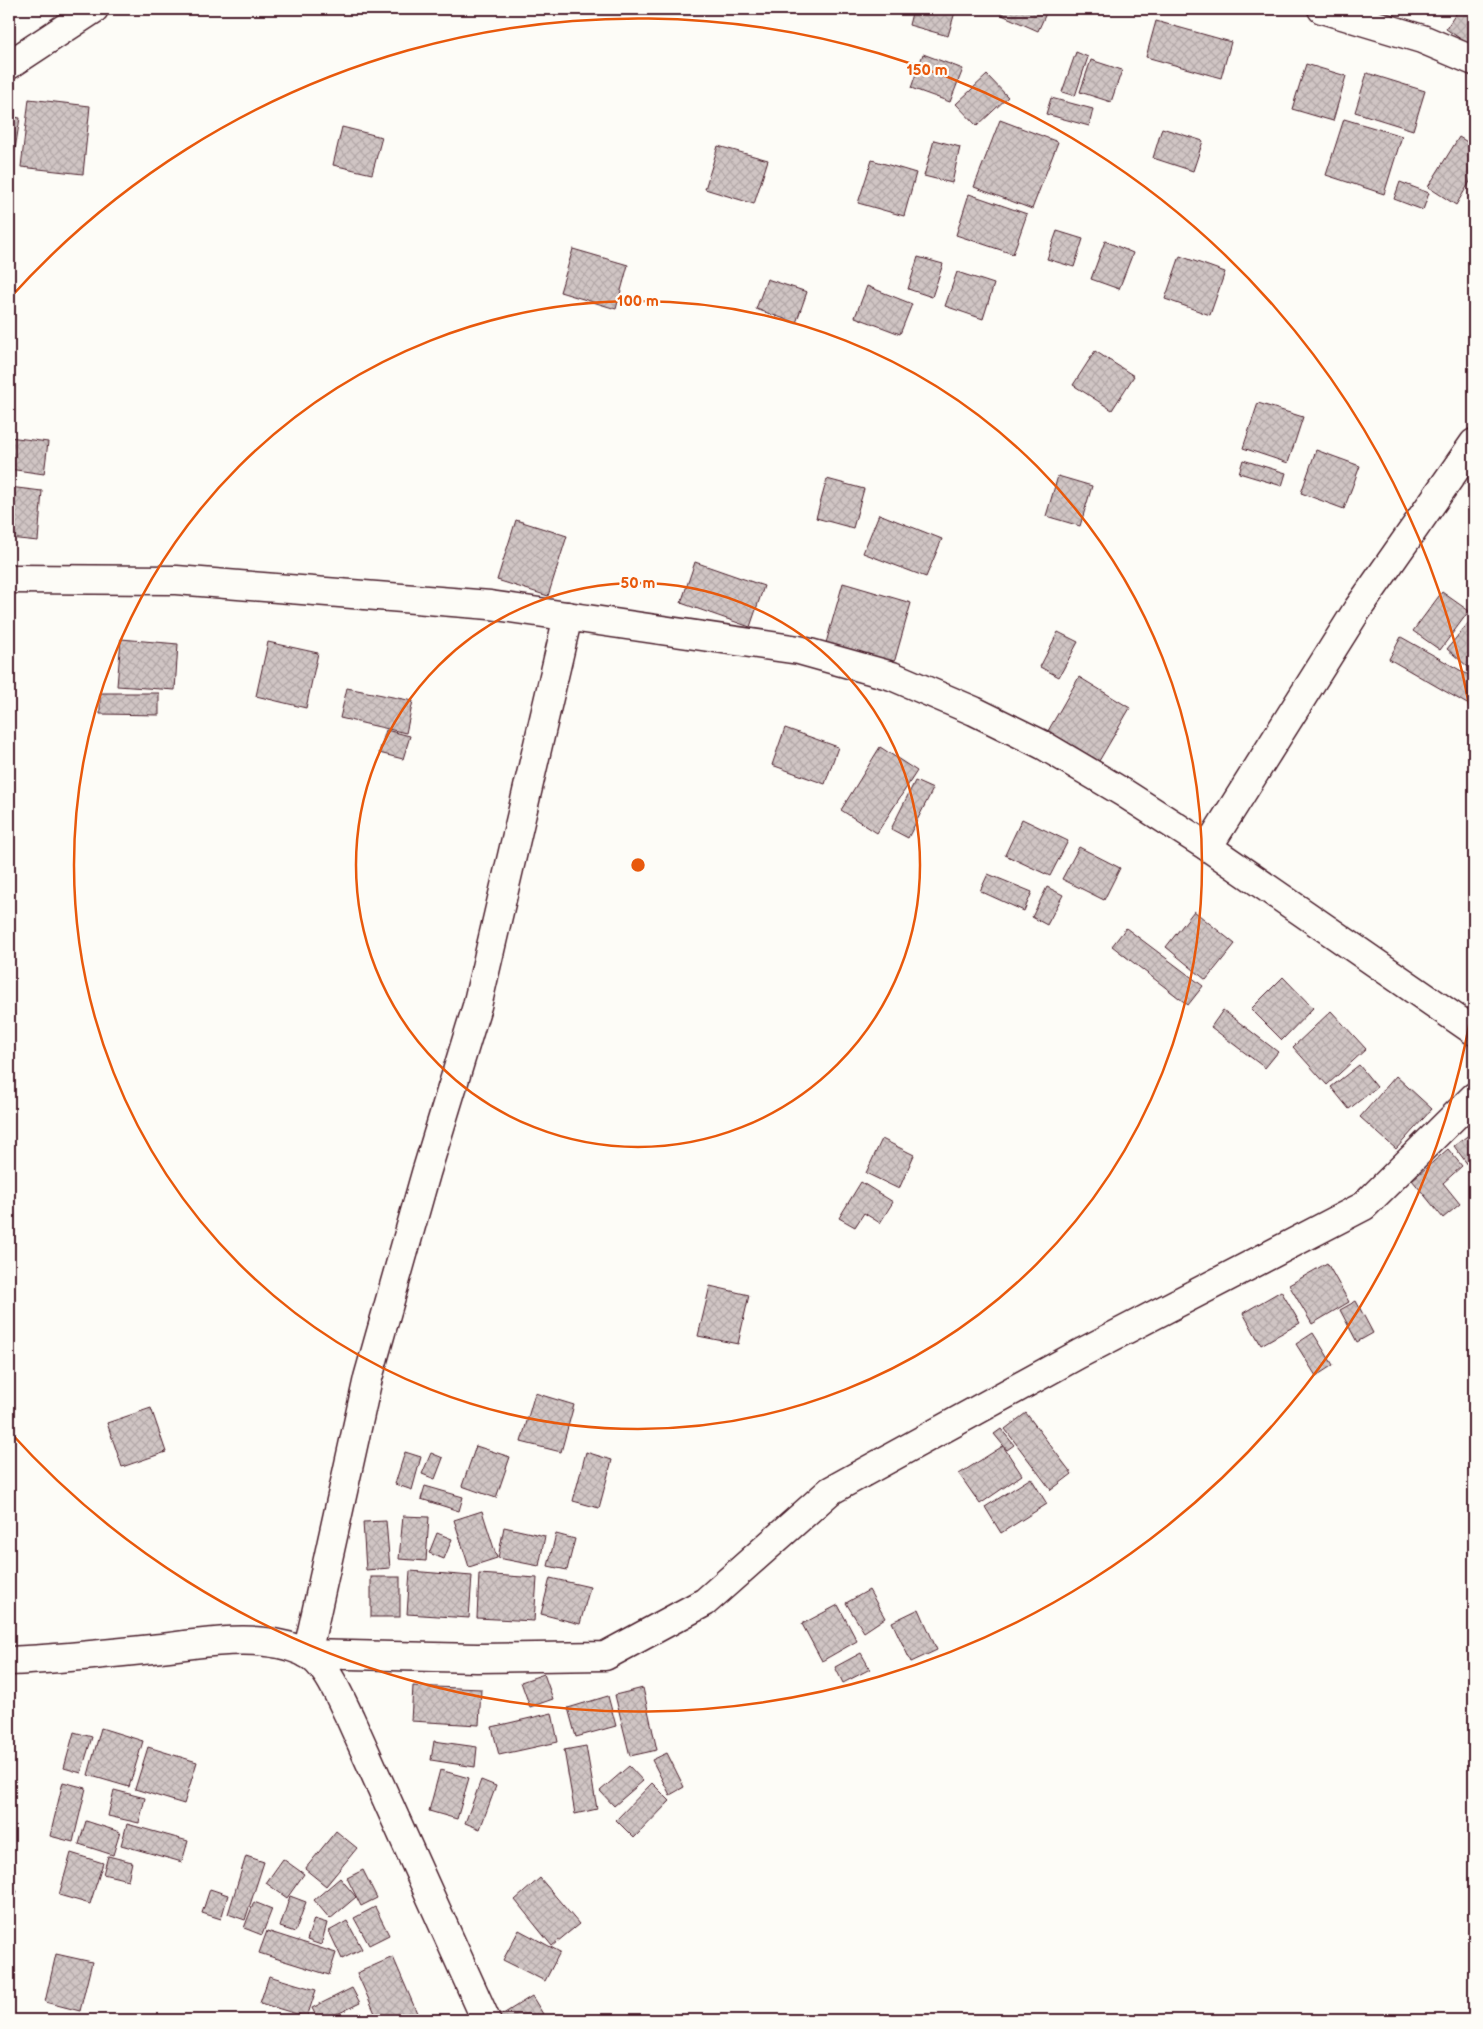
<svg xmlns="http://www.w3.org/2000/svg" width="1483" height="2029" viewBox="0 0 1483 2029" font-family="'Balsamiq Sans',sans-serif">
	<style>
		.building { fill: url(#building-cross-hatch); stroke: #4a1f2b }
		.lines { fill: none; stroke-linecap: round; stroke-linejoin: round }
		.minor-casing { stroke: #4a1f2b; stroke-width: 31 }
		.minor { stroke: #fdfcf7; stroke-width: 28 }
		.ring { fill: none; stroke: #e8590c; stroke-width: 2.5 }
		.centre { fill: #e8590c; stroke: #fdfcf7; stroke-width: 2.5 }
		.ring-label { font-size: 15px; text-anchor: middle; font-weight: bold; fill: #e8590c; stroke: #fdfcf7; stroke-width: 4.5; stroke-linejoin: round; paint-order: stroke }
	</style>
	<defs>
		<pattern id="building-cross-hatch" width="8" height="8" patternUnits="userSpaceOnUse" patternTransform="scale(1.25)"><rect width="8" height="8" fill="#d0c5c4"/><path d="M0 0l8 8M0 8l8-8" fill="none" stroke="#b4a9a9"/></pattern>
	</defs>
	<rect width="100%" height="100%" fill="#fdfcf7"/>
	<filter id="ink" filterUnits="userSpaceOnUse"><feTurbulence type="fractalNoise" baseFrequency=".02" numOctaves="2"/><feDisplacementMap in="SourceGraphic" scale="10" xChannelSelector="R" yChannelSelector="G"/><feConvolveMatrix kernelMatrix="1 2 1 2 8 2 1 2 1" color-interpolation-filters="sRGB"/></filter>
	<g filter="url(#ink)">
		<g class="building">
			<polygon points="913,9 944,9 955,12 948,36 909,25"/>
			<polygon points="1005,9 1048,9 1038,31 1002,15"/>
			<polygon points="1459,9 1474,9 1474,48 1446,29"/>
			<polygon points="1156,21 1231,42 1221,78 1146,57"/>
			<polygon points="1076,52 1088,57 1075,96 1062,92"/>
			<polygon points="923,54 963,69 950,102 911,88"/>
			<polygon points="1091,60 1122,70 1111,102 1080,92"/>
			<polygon points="1306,64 1346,76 1333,121 1292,109"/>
			<polygon points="1367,73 1425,91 1413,130 1355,112"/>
			<polygon points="987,75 1008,97 977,126 956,104"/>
			<polygon points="1051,98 1093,109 1089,126 1046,114"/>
			<polygon points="29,99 90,106 83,174 21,167"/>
			<polygon points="9,116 20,118 10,181 9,181"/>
			<polygon points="1344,119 1402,136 1384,194 1326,175"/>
			<polygon points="1000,120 1058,142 1032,209 974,187"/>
			<polygon points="342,127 382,137 372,174 333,165"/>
			<polygon points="1162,128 1203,141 1193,171 1153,158"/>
			<polygon points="1459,137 1474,146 1474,175 1456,205 1428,187"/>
			<polygon points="934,140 960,147 952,183 924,176"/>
			<polygon points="718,146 768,160 754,204 705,189"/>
			<polygon points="872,160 916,173 904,216 858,203"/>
			<polygon points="1400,182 1429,193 1423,210 1394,199"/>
			<polygon points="969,194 1027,214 1013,254 956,235"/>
			<polygon points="1057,231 1083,239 1074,267 1047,259"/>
			<polygon points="1105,241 1133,253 1119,289 1091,279"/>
			<polygon points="573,249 628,265 616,309 560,292"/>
			<polygon points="1180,256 1225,272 1210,315 1165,299"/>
			<polygon points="918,257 943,264 932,297 908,289"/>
			<polygon points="957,272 994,284 983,319 945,306"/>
			<polygon points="767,279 807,292 796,323 756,309"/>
			<polygon points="867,286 912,304 900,334 855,317"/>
			<polygon points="1095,351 1134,376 1112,410 1073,385"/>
			<polygon points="1258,403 1303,417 1288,463 1243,448"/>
			<polygon points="9,437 48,442 44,474 9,469"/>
			<polygon points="1316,450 1360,466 1344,509 1301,493"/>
			<polygon points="1243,460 1286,473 1282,486 1239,473"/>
			<polygon points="1058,476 1092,486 1080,526 1046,516"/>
			<polygon points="827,479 864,489 853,528 816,518"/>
			<polygon points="9,487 42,491 38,541 9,538"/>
			<polygon points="879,514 942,539 926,577 863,553"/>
			<polygon points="516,520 567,536 548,596 497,580"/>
			<polygon points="695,562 764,586 750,627 681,603"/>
			<polygon points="843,583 911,603 892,670 824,650"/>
			<polygon points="1442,592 1469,611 1440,650 1413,631"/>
			<polygon points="1474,616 1474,672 1447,649"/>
			<polygon points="1058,632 1078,642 1059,677 1040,667"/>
			<polygon points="1401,637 1474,678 1474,696 1469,705 1389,659"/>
			<polygon points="121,639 178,644 175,690 117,686"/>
			<polygon points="268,642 318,653 306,708 256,696"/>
			<polygon points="1079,677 1130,708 1099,761 1048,731"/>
			<polygon points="347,688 413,701 406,733 340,718"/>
			<polygon points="100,693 159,693 159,715 100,714"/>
			<polygon points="785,728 838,747 825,784 772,765"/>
			<polygon points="386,730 410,736 403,759 379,753"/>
			<polygon points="880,747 917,771 877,833 841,810"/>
			<polygon points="915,781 933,789 908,838 891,829"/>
			<polygon points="1022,819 1068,841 1050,876 1005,855"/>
			<polygon points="1079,847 1120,868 1104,900 1062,879"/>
			<polygon points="988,874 1032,892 1024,911 980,891"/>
			<polygon points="1047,887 1063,895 1047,925 1032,917"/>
			<polygon points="1194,911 1235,944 1206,980 1166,947"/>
			<polygon points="1126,928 1203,986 1188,1005 1112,946"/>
			<polygon points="1283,977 1313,1008 1282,1040 1251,1009"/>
			<polygon points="1223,1010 1278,1052 1265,1068 1211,1027"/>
			<polygon points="1331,1011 1366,1049 1327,1085 1293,1047"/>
			<polygon points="1359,1065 1377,1087 1349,1109 1331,1087"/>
			<polygon points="1396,1076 1432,1109 1396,1149 1360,1117"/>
			<polygon points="1474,1131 1474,1173 1454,1146"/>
			<polygon points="882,1139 914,1155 899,1189 866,1173"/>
			<polygon points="1448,1149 1462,1166 1443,1183 1460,1204 1443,1218 1412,1180"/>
			<polygon points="861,1182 893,1202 880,1223 864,1213 855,1227 839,1218"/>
			<polygon points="1327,1263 1349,1302 1312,1324 1289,1285"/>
			<polygon points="710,1286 749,1295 738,1344 698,1336"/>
			<polygon points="1281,1291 1300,1323 1261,1345 1243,1313"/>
			<polygon points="1356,1301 1373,1333 1357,1342 1340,1310"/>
			<polygon points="1313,1333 1333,1365 1316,1376 1296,1344"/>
			<polygon points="535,1393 574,1405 561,1452 521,1442"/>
			<polygon points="151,1408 166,1452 122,1467 107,1423"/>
			<polygon points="1026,1413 1072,1474 1051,1490 1005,1429"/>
			<polygon points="1001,1429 1014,1445 1007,1450 994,1434"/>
			<polygon points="476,1446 510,1457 496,1498 462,1486"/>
			<polygon points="1003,1446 1022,1475 980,1504 959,1474"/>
			<polygon points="405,1452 421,1457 412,1490 395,1484"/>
			<polygon points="586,1452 612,1460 599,1508 573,1501"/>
			<polygon points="431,1453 443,1458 435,1479 422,1474"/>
			<polygon points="1031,1478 1047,1504 1001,1533 985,1507"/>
			<polygon points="425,1486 463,1497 459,1511 421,1499"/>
			<polygon points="482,1511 497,1558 469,1567 454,1520"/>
			<polygon points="403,1516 429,1517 426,1561 399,1559"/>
			<polygon points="386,1521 390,1568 366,1570 363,1522"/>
			<polygon points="504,1527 545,1536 539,1566 498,1558"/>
			<polygon points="437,1533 452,1539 444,1559 429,1553"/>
			<polygon points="556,1534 575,1539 567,1570 548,1566"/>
			<polygon points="410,1571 472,1576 469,1618 407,1614"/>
			<polygon points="479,1574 537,1578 534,1621 477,1618"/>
			<rect x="371" y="1577" width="29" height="40"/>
			<polygon points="550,1578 590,1587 580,1624 541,1614"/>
			<polygon points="869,1590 885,1618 864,1632 846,1603"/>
			<polygon points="838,1605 857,1641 822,1661 802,1624"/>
			<polygon points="919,1609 937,1650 911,1662 892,1622"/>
			<polygon points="861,1653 870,1669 843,1683 835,1667"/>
			<polygon points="544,1674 553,1699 530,1707 521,1682"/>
			<polygon points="413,1686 481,1689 479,1725 411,1721"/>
			<polygon points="643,1688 657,1750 630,1756 615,1695"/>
			<polygon points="608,1696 616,1726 576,1737 568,1708"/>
			<polygon points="552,1713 558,1742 499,1755 492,1727"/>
			<polygon points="101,1728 143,1741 129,1787 88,1775"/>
			<polygon points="74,1732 92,1737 81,1773 64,1768"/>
			<polygon points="434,1741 477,1747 475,1767 431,1760"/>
			<polygon points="586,1746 597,1809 575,1814 564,1750"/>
			<polygon points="148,1747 197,1762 184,1804 135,1789"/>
			<polygon points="667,1753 684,1787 670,1795 652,1760"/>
			<polygon points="629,1766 643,1781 614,1806 600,1791"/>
			<polygon points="440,1770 469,1778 457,1819 429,1811"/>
			<polygon points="481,1780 496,1786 480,1829 465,1823"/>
			<polygon points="63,1782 86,1788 73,1842 50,1836"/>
			<polygon points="652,1783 670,1801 634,1838 616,1820"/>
			<polygon points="114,1790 145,1798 139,1823 108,1816"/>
			<polygon points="86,1821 120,1832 113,1855 79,1844"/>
			<polygon points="127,1824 188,1841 182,1862 121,1845"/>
			<polygon points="336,1831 357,1848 326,1886 305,1869"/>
			<polygon points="71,1853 103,1863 90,1904 59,1895"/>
			<polygon points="108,1856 132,1862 128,1880 103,1874"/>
			<polygon points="246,1856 264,1862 245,1920 228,1914"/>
			<polygon points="283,1859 304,1874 287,1898 266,1883"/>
			<polygon points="363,1870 377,1898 361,1906 347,1878"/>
			<polygon points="340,1878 356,1897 330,1919 314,1900"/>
			<polygon points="540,1878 579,1924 552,1946 515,1900"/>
			<polygon points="9,1888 17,1891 9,1916"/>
			<polygon points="210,1889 228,1895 221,1919 202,1913"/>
			<polygon points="290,1896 306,1902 295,1932 280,1927"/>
			<polygon points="254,1902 272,1909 262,1935 244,1928"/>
			<polygon points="375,1907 389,1935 369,1945 354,1918"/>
			<polygon points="314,1919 327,1923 321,1945 307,1940"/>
			<polygon points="347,1921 362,1949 342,1959 329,1931"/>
			<polygon points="519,1930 560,1952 545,1981 503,1960"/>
			<polygon points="267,1931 336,1953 329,1975 259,1953"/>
			<polygon points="56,1954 92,1962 80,2011 45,2002"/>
			<polygon points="393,1957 420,2020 378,2020 357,1973"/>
			<polygon points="269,1976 316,1990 307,2017 260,2003"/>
			<polygon points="352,1988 360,2003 325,2020 318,2020 312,2008"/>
			<polygon points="532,1996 543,2014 532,2020 502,2020 500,2016"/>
			<polygon points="359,2013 362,2020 340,2020"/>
		</g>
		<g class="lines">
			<defs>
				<g id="minor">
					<polyline points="1322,9 1422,39 1474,61"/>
					<polyline points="9,65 94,9"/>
					<polyline points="9,579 176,580 490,605 799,650 892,676 974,711 1043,745 1124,793 1208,847 1474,1031"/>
					<polyline points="568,616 477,1006 426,1173 368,1378 307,1654 477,1658 605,1656 705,1602 830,1491 1079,1354 1364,1206 1474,1097"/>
					<polyline points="1208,847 1357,610 1474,443"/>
					<path d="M9,1661C57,1659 105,1654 152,1649C200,1644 262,1631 306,1653C327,1664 340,1698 350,1718L486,2020"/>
				</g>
			</defs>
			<use href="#minor" class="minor-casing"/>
			<use href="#minor" class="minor"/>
		</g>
	</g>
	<g class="ring">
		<circle cx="638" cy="865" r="282"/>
		<circle cx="638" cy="865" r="564"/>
		<path d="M1474 997A846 846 0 0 1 9 1431M9 299A846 846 0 0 1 1474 733"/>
	</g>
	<circle cx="638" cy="865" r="8" class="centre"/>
	<g class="ring-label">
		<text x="927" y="75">150 m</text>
		<text x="638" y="306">100 m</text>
		<text x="638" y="588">50 m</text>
	</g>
	<rect width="1483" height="2029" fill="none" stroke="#fdfcf7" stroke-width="30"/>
	<rect x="15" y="15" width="1453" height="1999" fill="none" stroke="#4a1f2b" stroke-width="2" filter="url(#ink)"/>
</svg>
